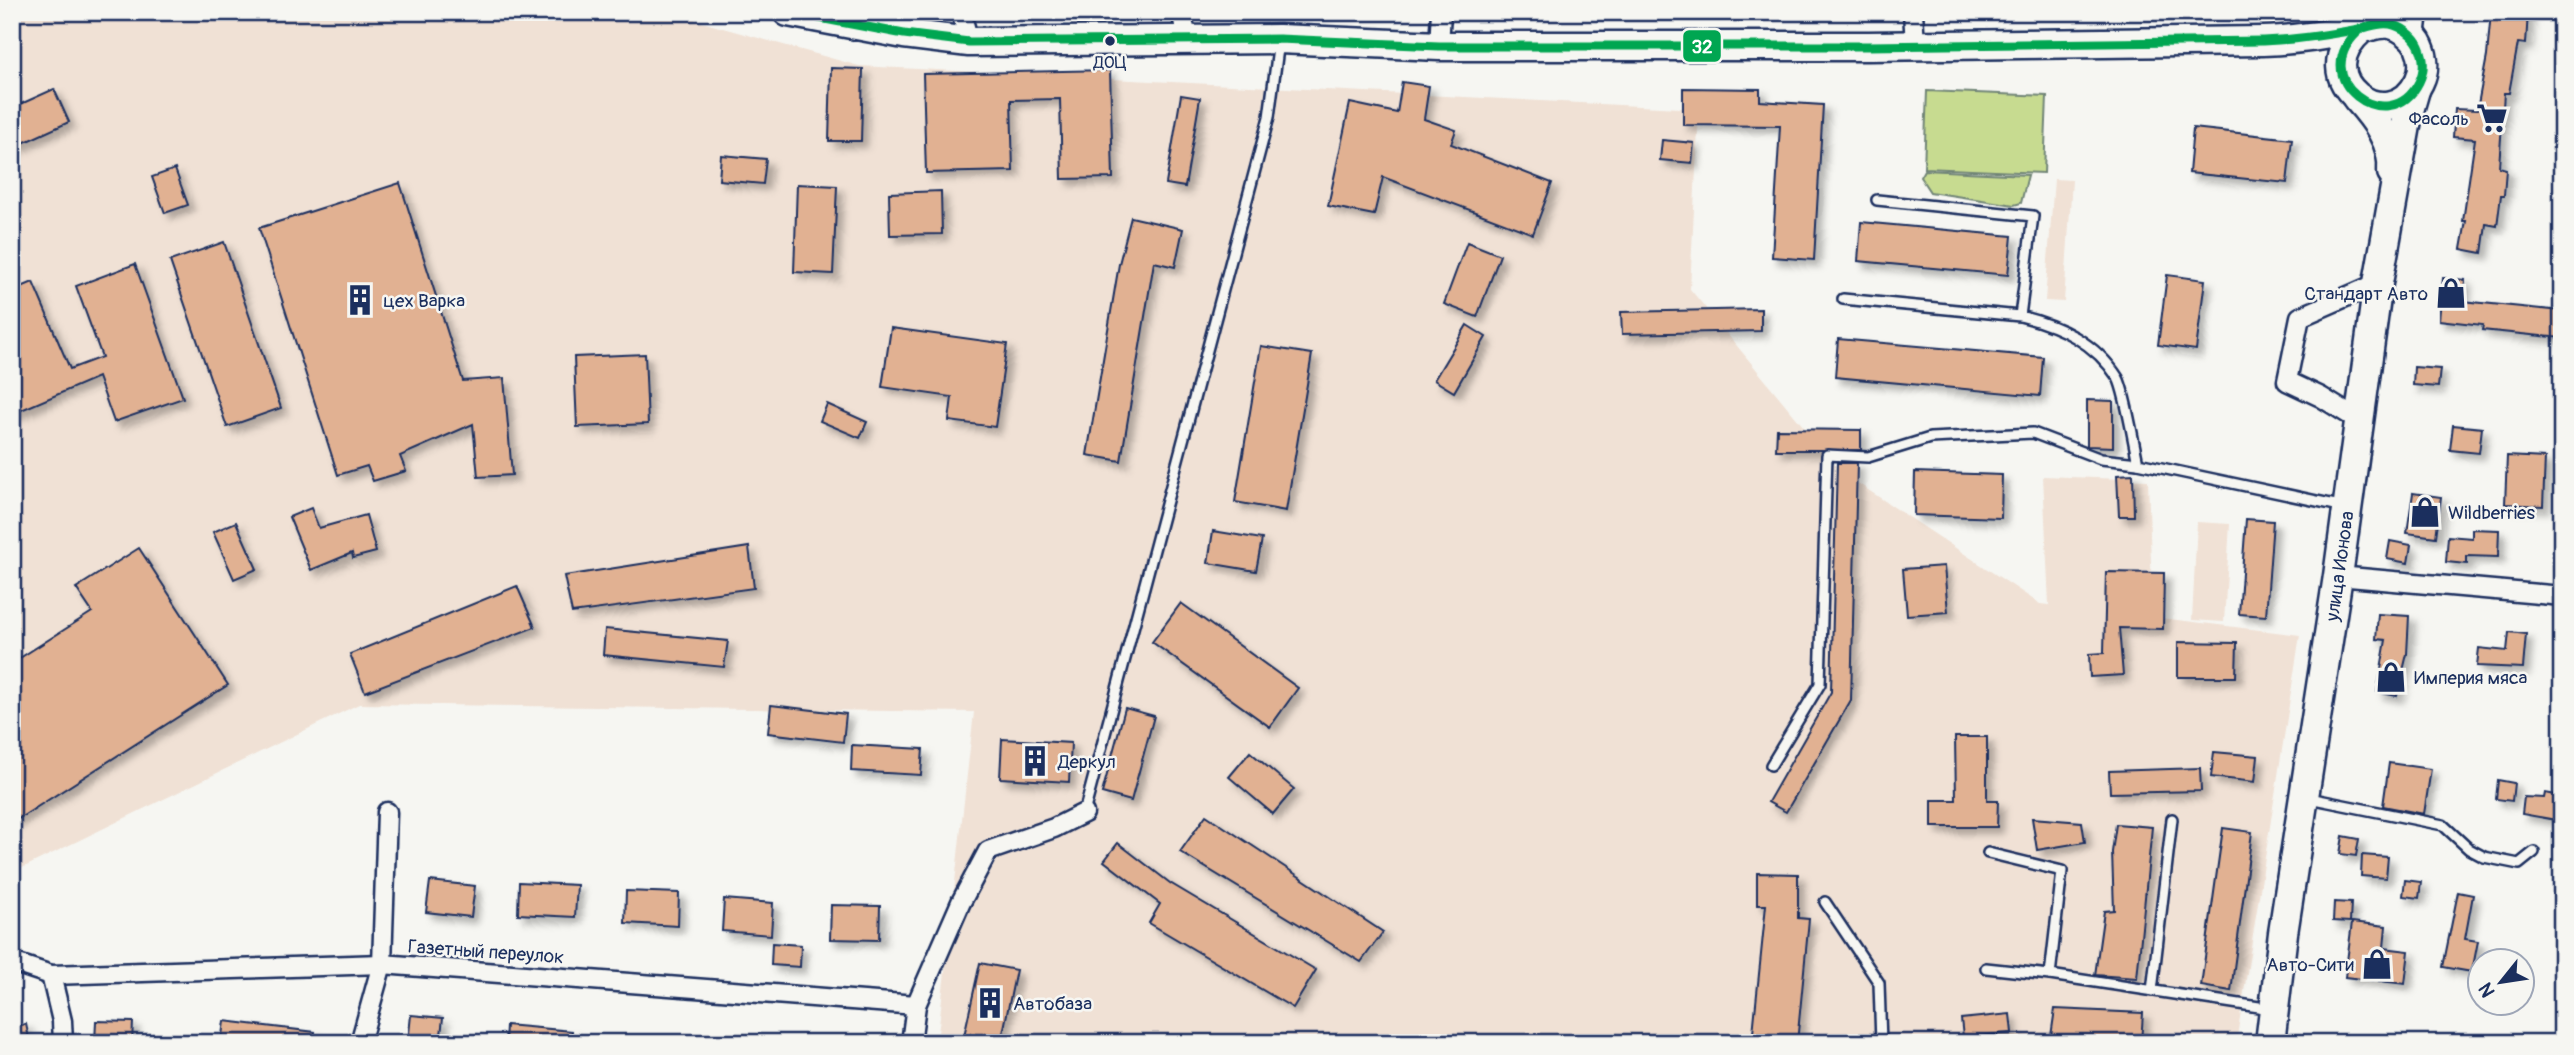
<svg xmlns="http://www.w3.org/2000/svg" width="2574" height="1055" viewBox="0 0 2574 1055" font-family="Pangolin,sans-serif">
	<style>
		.built { fill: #f0e1d5 }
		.green { fill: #c7db90; stroke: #718577; stroke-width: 2 }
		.building { fill: #e1b192; stroke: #1b2f5e; stroke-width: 2; filter: url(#shadow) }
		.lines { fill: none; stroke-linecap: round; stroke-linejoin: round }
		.lane-casing { stroke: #1b2f5e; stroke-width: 14 }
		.street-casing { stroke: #1b2f5e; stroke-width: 23 }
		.primary-casing { stroke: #1b2f5e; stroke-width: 33 }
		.lane { stroke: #f6f6f2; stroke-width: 9 }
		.street { stroke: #f6f6f2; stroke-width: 18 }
		.primary { stroke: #f6f6f2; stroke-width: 28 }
		.bus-1-casing { stroke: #f6f6f2; stroke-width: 14 }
		.bus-1 { stroke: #00a651; stroke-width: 9 }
		.bus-dot { fill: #1b2f5e; stroke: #f6f6f2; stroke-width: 2.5 }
		.labels { text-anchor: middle; stroke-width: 5; stroke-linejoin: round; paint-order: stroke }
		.bus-label { font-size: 17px; fill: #1b2f5e; stroke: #f6f6f2 }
		.poi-label { font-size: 19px; fill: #1b2f5e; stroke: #f6f6f2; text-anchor: start }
		.street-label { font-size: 19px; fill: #1b2f5e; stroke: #f6f6f2 }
		.line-badge { stroke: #f6f6f2; stroke-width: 2.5 }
		.badge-label { font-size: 19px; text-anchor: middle; font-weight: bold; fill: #fff }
	</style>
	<defs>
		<filter id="shadow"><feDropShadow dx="6" dy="6" stdDeviation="3.5" flood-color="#0004"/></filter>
	</defs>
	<rect width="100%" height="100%" fill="#f6f6f2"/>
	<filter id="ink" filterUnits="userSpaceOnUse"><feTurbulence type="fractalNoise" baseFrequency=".0143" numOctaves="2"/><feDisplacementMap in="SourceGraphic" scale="14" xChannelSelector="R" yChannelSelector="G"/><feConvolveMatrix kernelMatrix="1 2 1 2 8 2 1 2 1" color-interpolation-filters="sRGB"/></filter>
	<g filter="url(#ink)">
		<g class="built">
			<polygon points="12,12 679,12 698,21 859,66 1699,109 1690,289 1841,472 2040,604 2049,605 2043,476 2148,480 2153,617 2300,635 2236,1043 937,1043 974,712 359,704 12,873"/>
			<polygon points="2054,179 2072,180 2064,302 2045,301"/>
			<polygon points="2197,522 2230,524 2224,622 2192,620"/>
		</g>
		<g class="green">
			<polygon points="1927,91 2047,96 2044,173 1924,168"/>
			<polygon points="1924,170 2028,175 2021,203 2014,205 1930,192 1920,177"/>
		</g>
		<g class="building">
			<polygon points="2491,12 2528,12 2526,44 2518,43 2509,93 2504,93 2499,167 2506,169 2504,195 2501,195 2497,226 2486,224 2482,253 2461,249 2466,221 2463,221 2475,139 2453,137 2455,109 2477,110 2487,56"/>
			<polygon points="831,68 863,69 861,141 829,141"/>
			<polygon points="1110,70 1113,178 1062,179 1060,99 1011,100 1013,171 926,173 923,74"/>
			<polygon points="1402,82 1429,86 1424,119 1456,130 1451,144 1552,183 1533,234 1383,177 1374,215 1328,206 1350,103 1397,113"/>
			<polygon points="1683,88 1760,89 1760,101 1823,105 1814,260 1772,257 1780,126 1683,125"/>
			<polygon points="54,89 69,122 12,148 12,108"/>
			<polygon points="1181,95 1200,98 1185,187 1166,184"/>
			<polygon points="2193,128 2292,139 2287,183 2189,173"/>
			<polygon points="1662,140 1694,143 1692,163 1660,160"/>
			<polygon points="721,155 766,159 763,184 719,180"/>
			<polygon points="175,169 188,205 165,213 152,177"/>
			<polygon points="400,183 463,381 504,378 512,475 478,477 473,424 400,456 406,471 373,481 367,466 338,475 259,228"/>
			<polygon points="797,184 837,186 833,274 794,272"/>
			<polygon points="941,191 942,234 890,235 889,193"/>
			<polygon points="1131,217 1183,229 1175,267 1154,262 1121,461 1087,455 1119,264"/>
			<polygon points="1861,222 2012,236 2008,275 1858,261"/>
			<polygon points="224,242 281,408 227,427 170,261"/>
			<polygon points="1467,242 1500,255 1477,317 1444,304"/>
			<polygon points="135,264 183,398 114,422 98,377 12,414 12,291 33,282 70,369 102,357 76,286"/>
			<polygon points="2167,275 2205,280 2196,350 2158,345"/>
			<polygon points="2443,278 2465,280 2463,301 2562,311 2562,338 2482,330 2483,325 2439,320"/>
			<polygon points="1761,309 1761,331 1622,334 1621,312"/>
			<polygon points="1467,325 1486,337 1454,392 1434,380"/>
			<polygon points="891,328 1007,344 995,427 949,421 952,397 882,387"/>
			<polygon points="1838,339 2043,357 2040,396 1835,377"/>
			<polygon points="1261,346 1312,354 1286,511 1235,502"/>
			<polygon points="645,354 648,424 577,427 574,357"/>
			<polygon points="2414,367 2440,369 2438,387 2413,385"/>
			<polygon points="2087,400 2113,401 2113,447 2087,446"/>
			<polygon points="827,404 867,422 860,438 820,421"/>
			<polygon points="2453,425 2482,428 2479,453 2450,450"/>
			<polygon points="1777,429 1861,430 1861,450 1776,450"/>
			<polygon points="2507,456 2545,458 2543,506 2505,504"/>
			<polygon points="1837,463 1857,463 1851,700 1786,812 1768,802 1831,692"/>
			<polygon points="1915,472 2002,475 2001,518 1914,515"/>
			<polygon points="2133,474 2134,516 2119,516 2117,475"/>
			<polygon points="2413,493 2441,497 2436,537 2407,533"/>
			<polygon points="311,508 319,528 366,515 376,552 353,558 352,553 311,570 289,517"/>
			<polygon points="2246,519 2273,521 2266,616 2239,614"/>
			<polygon points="236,522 257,569 234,579 213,532"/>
			<polygon points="2472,529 2499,530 2498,557 2467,556 2467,564 2446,562 2448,536 2472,538"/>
			<polygon points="1213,531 1262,539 1256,571 1208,563"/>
			<polygon points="2390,541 2411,545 2408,563 2387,559"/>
			<polygon points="749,547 754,588 572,613 564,576"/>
			<polygon points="139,548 228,685 12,823 12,663 92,612 76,588"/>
			<polygon points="1944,566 1948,612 1907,615 1903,569"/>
			<polygon points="2106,572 2164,573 2163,629 2119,628 2123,675 2090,677 2089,654 2104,653"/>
			<polygon points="517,586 535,627 365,692 350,654"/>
			<polygon points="1181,603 1298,688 1270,727 1152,642"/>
			<polygon points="2378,614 2409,616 2407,654 2397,696 2377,692 2386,640 2376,639"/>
			<polygon points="605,629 728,641 724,667 603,655"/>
			<polygon points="2509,632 2526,634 2523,668 2477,666 2479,648 2507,651"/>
			<polygon points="2178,642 2237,643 2236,677 2178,677"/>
			<polygon points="771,705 846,714 843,742 768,733"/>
			<polygon points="1125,708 1154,716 1131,801 1102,793"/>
			<polygon points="1955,737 1987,737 1987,801 1998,801 1997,827 1932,827 1932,800 1956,800"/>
			<polygon points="1002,739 1071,743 1069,782 1000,778"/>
			<polygon points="852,745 923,749 921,775 851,771"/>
			<polygon points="1250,752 1294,789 1273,814 1229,777"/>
			<polygon points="2214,752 2258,756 2255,782 2211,777"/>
			<polygon points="2389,763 2431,769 2424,814 2383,806"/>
			<polygon points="2200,768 2201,791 2110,793 2109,771"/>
			<polygon points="2498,780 2514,783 2512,801 2496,799"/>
			<polygon points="2545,793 2562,796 2562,821 2522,814 2524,797 2544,798"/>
			<polygon points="1206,815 1383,932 1361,962 1180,852"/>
			<polygon points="2032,818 2082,822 2085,842 2037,850"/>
			<polygon points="2116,824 2152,827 2137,978 2095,975 2104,911 2114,910 2112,852"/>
			<polygon points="2223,828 2252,832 2231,991 2201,986"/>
			<polygon points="2343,836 2359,839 2356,856 2340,854"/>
			<polygon points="1118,843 1170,883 1316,970 1293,1008 1149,923 1160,904 1104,861"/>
			<polygon points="2362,855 2388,857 2386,878 2361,876"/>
			<polygon points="1757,873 1798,874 1798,918 1809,919 1797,1043 1752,1043 1766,905 1757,905"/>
			<polygon points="2405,880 2421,882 2419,898 2403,896"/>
			<polygon points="430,881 475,886 471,917 426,912"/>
			<polygon points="519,882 577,885 575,917 518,914"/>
			<polygon points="626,891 679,893 678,926 625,923"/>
			<polygon points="2458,892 2473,895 2465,939 2478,941 2472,972 2443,967"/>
			<polygon points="724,899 773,903 771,935 722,931"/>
			<polygon points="2334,902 2351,903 2350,922 2333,921"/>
			<polygon points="831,905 880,906 879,940 830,939"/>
			<polygon points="2352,922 2386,926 2384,948 2409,951 2405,984 2345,977"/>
			<polygon points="772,943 801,945 800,967 771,965"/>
			<polygon points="980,963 1016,970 1001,1043 964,1036"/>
			<polygon points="2055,1009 2143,1013 2141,1043 2050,1043"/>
			<polygon points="2010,1014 2012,1033 1963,1037 1961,1019"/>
			<polygon points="411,1015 443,1018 440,1043 408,1043"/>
			<polygon points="96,1021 133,1022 132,1043 95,1043"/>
			<polygon points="224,1021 315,1032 314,1043 221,1043"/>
			<polygon points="26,1024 30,1043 12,1043 12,1027"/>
			<polygon points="506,1025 572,1031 571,1043 505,1043"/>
		</g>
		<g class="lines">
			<defs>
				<g id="lane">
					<path d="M1877,200L2033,216L2020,316C2060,326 2095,342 2118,378C2125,390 2134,445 2138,463L2345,507"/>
					<polyline points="1843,299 2020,316"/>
					<polyline points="1771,765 1820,684 1827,455 1868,457 1930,438 2033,433 2101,459 2138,463"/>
					<polyline points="2309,798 2443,825 2469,849 2484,857 2519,864 2534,852"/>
					<polyline points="1084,813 1269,117 1279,41"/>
					<polyline points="1988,853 2062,871 2050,975"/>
					<polyline points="1825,902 1879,983 1881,1043"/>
					<polyline points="1986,968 2050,975 2272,1009"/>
					<polyline points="2152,991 2172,819"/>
				</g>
				<g id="street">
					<polyline points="961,12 969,42"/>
					<polyline points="1181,12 1188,41"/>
					<polyline points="1913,12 1915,45"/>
					<polyline points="2418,12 2416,29 2418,44"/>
					<polyline points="1439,46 1441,12"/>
					<polyline points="2358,420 2321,397 2287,381 2300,317 2378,283"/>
					<polyline points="2338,576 2562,596"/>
					<polyline points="12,962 51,975 382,964 916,1005"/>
					<polyline points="51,975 62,1021 63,1043"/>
					<polyline points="360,1043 382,964 387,812"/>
					<polyline points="911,1043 916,1005 961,902 988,851 1054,828 1084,813"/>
				</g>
				<g id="primary">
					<path d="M788,12L904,34L969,42L1279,39L1439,46H1868L2263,41C2295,40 2327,35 2359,29C2370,27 2378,22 2390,24C2401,26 2414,35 2419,46C2424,57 2425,70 2419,82C2390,141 2302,79 2361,29"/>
					<path d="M2357,98C2375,118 2395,143 2392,172"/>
					<polyline points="2270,1043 2283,933 2338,576 2378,283 2408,114 2415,90"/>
				</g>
			</defs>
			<use href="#lane" class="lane-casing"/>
			<use href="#street" class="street-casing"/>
			<use href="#primary" class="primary-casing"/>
			<use href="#lane" class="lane"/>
			<use href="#street" class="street"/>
			<use href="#primary" class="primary"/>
			<defs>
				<path id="bus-1" d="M788,12L904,34L969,42L1279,39L1439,46H1868L2263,41C2295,40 2327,35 2359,29C2370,27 2378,22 2390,24C2401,26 2414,35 2419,46C2424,57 2425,70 2419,82C2390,141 2302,79 2361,29"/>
			</defs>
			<use href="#bus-1" class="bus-1-casing"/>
			<use href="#bus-1" class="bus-1"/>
		</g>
	</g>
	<defs>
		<symbol id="supermarket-bare" viewBox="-9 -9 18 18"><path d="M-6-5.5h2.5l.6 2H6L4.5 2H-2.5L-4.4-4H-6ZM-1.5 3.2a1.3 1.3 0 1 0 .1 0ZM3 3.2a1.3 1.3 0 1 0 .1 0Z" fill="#1b2f5e" stroke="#f6f6f2" stroke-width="2.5" paint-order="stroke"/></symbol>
		<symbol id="shop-bare" viewBox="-9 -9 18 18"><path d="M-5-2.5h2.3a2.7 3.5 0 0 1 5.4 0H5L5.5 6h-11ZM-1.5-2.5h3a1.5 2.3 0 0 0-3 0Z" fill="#1b2f5e" stroke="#f6f6f2" stroke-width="2.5" paint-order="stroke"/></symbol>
		<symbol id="building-bare" viewBox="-9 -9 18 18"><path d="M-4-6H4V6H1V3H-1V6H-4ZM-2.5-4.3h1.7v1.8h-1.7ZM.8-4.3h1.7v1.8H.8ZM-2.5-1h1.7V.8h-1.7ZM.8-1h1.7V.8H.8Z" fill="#1b2f5e" stroke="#f6f6f2" stroke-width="2.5" paint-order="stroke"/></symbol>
	</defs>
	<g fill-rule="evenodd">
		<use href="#supermarket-bare" x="2470" y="96" width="44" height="44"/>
		<use href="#shop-bare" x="2429" y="271" width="44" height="44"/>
		<use href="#building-bare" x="338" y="278" width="44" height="44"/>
		<use href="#shop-bare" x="2403" y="490" width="44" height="44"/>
		<use href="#shop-bare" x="2369" y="655" width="44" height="44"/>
		<use href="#building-bare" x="1013" y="739" width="44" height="44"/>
		<use href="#shop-bare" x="2355" y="942" width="44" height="44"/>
		<use href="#building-bare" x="968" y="981" width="44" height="44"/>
	</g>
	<circle class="bus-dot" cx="1110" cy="41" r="6"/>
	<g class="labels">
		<g class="bus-label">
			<text x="1110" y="68">ДОЦ</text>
		</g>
		<g class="poi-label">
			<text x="2469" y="125" text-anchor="end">Фасоль</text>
			<text x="2428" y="300" text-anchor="end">Стандарт Авто</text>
			<text x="383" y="307">цех Варка</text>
			<text x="2448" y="519">Wildberries</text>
			<text x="2414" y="684">Империя мяса</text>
			<text x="1058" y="768">Деркул</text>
			<text x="2354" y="971" text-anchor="end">Авто-Сити</text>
			<text x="1013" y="1010">Автобаза</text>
		</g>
		<g class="street-label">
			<text transform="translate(2339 566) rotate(-82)" y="7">улица Ионова</text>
			<text transform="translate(486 951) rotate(4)" y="7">Газетный переулок</text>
		</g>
	</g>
	<rect class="line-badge" x="1682" y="29" width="40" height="34" rx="7" fill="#00a651"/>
	<g class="badge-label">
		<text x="1702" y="53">32</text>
	</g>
	<rect width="2574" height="1055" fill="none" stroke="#f6f6f2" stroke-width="42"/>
	<rect x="21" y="21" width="2532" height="1013" fill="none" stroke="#1b2f5e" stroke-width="2.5" filter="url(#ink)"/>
	<g transform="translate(2501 982) rotate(240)"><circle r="33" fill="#f6f6f2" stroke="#9ea6b7" stroke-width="2"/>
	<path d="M0-5L12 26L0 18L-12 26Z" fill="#1b2f5e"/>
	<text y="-10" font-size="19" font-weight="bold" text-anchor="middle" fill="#1b2f5e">N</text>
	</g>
</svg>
